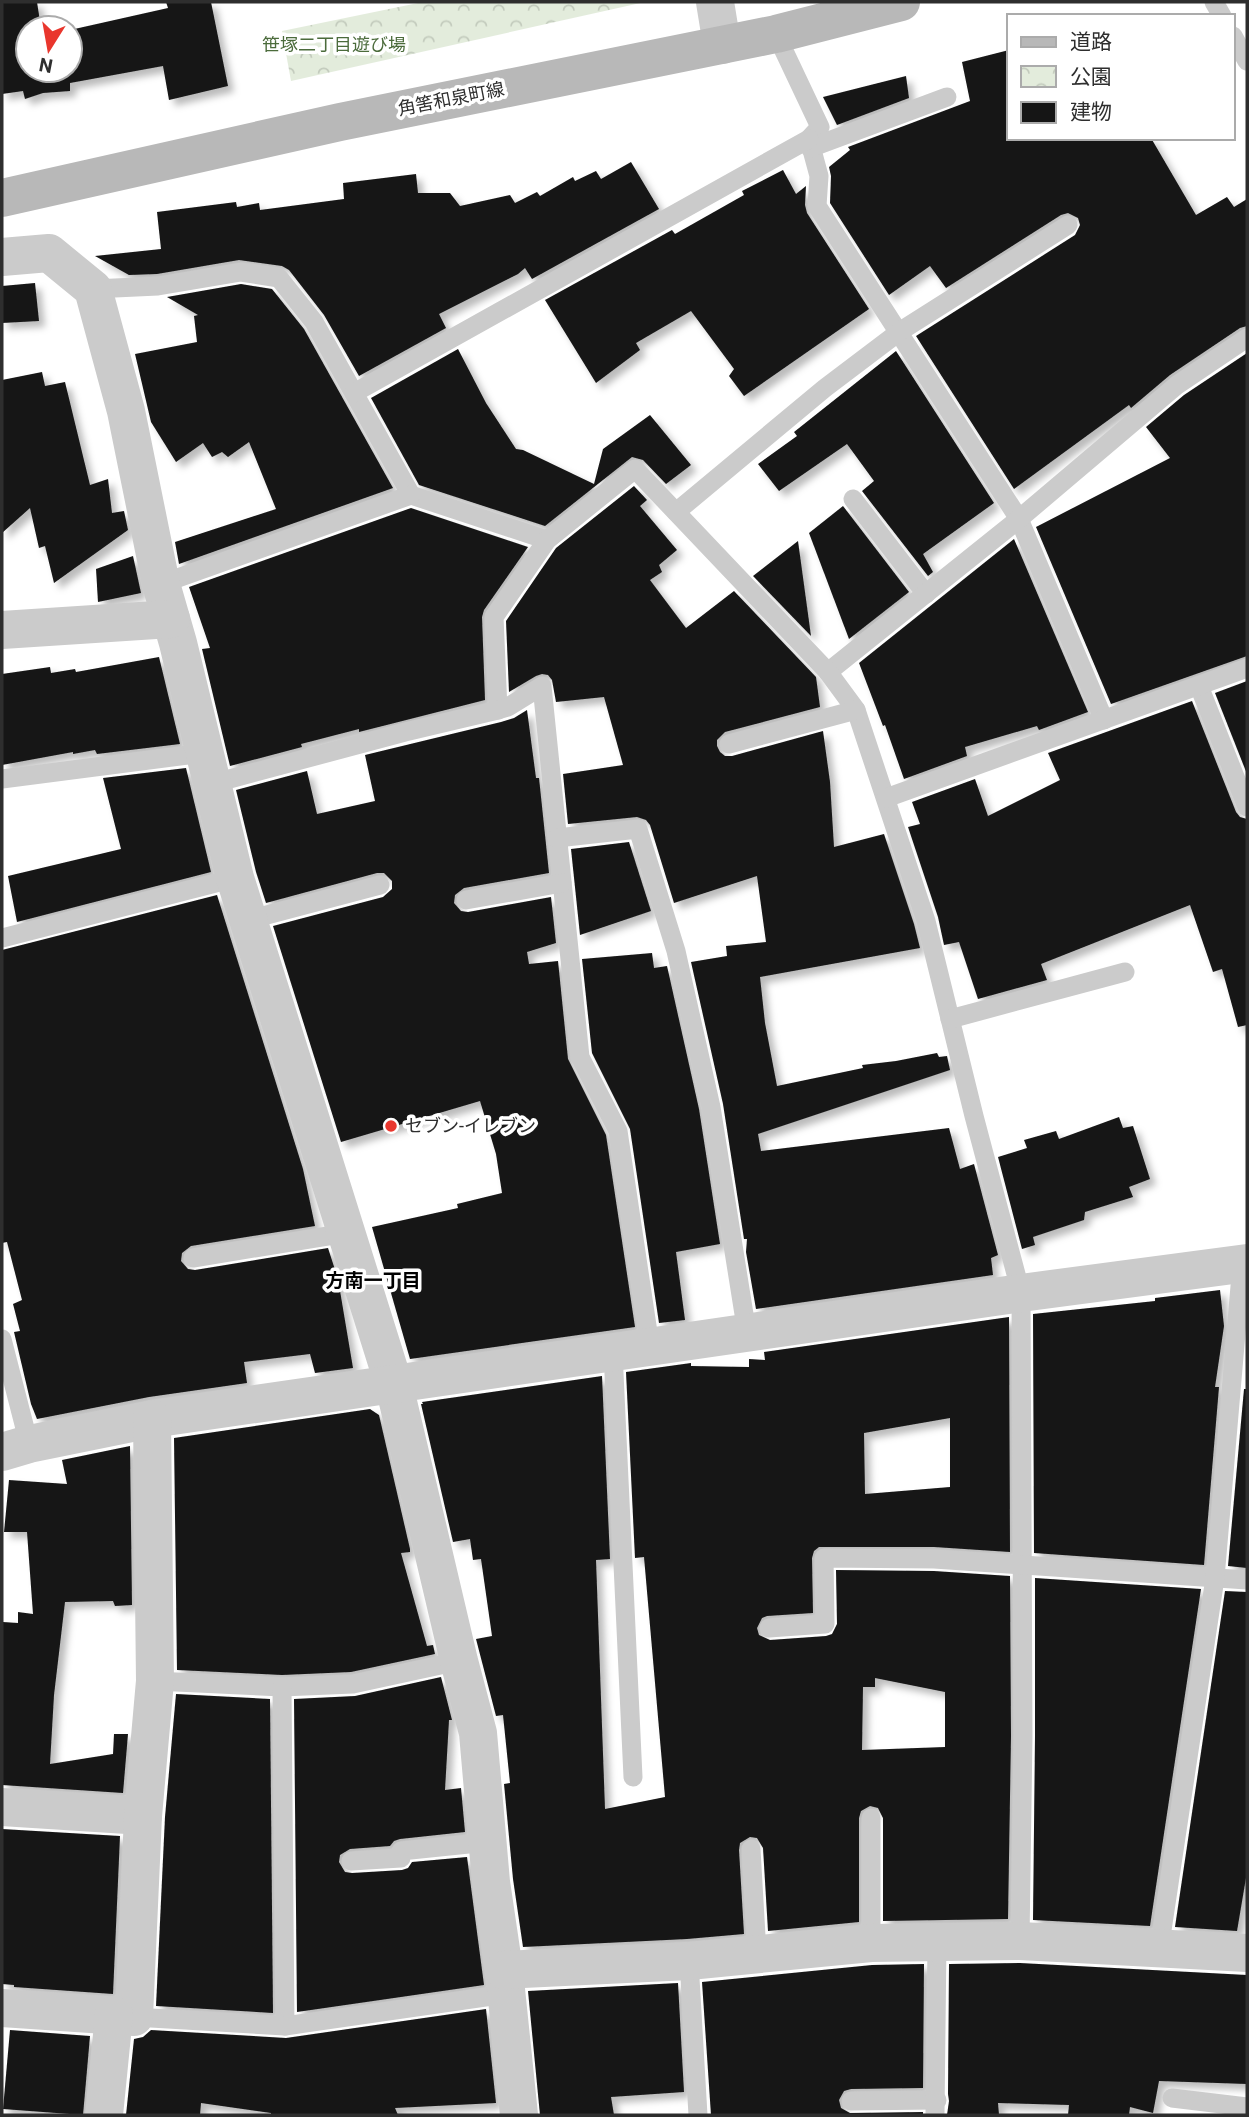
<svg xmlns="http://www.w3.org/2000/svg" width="1249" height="2117" viewBox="0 0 1249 2117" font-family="Roboto,'Noto Sans JP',sans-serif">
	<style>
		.park { fill: url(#park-crowns) }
		.building { fill: #151515; fill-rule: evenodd; filter: url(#shadow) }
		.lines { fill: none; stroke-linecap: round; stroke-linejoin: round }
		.service { stroke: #cbcbcb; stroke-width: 19 }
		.minor { stroke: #cbcbcb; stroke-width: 38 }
		.tertiary { stroke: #cbcbcb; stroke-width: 38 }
		.secondary { stroke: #b8b8b8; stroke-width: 38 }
		.poi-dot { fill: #e9362d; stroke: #fff; stroke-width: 2.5 }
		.labels { text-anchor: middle; stroke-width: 7; stroke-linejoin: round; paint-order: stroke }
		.park-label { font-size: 18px; fill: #4b6b3b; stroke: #fff }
		.street-label { font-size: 18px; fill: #2e2e2e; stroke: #fff }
		.poi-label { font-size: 18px; fill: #2e2e2e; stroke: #fff; text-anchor: start }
		.neighbourhood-label { font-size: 19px; font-weight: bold; fill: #000; stroke: #fff }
	</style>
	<defs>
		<pattern id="park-crowns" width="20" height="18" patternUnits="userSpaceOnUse" patternTransform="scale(1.75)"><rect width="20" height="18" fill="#e3ecdc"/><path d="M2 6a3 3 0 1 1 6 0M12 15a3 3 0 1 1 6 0" fill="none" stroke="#c3cbbd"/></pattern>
		<filter id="shadow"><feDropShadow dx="6" dy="6" stdDeviation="3.5" flood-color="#0004"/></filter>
	</defs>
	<rect width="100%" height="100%" fill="#fff"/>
	<polygon class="park" points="423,2 645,2 291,81 282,31"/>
	<g class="building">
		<polygon points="2,2 37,2 41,28 28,28 28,70 70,70 70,30 168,8 166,2 211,2 228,86 169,100 163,66 70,83 70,91 43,93 25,99 23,91 2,94"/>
		<polygon points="1009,50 1009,138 1151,138 1196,215 1227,197 1234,207 1247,199 1247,326 1240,328 1170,375 1131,408 1129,405 1014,489 916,336 1075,235 1080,225 1078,218 1068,213 1061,215 946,288 930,266 889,295 830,203 831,176 829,167 850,150 848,147 970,101 962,62"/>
		<polygon points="906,76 909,98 837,125 823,97"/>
		<polygon points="631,162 659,209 532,279 525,268 518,274 439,314 446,328 359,376 324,315 289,270 282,266 239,260 157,274 129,275 95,256 161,249 157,212 236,202 237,207 259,203 260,210 344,199 343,183 416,174 418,193 450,193 460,206 510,195 515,203 537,192 540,196 573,177 575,181 596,171 601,179"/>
		<polygon points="783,170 796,194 806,186 805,205 807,213 869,309 744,396 729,376 734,369 691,311 636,343 640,350 596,383 545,300 672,230 675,234 744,195 742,191"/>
		<polygon points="35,283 39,321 2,323 2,286"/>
		<polygon points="241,284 272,289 304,329 393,488 179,564 175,542 276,509 249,442 228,457 222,452 212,457 203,443 176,462 151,422 135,354 197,342 194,316 198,315 167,297"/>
		<polygon points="458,349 486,403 516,449 523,450 594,484 603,449 650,415 691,465 666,484 643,460 632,457 545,526 419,485 371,398"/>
		<polygon points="896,351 994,503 923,554 933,572 928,576 862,491 874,481 847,444 779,491 758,464 797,436 794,432"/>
		<polygon points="1247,353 1247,656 1111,704 1036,527 1170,458 1146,427 1184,395"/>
		<polygon points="42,372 45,386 65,382 90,485 108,479 112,513 124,511 128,530 54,583 45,546 39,548 30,508 2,533 2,380"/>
		<polygon points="634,486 647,500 640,506 677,550 659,565 662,572 650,580 686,628 734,591 816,677 820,707 725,732 717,740 717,746 720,752 725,756 732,756 823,731 830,782 834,847 884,834 914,924 920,948 760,977 765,1023 777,1086 863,1068 862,1065 896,1061 937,1053 939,1057 947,1056 950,1070 758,1134 761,1151 949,1128 960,1169 974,1164 998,1255 991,1258 993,1275 756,1309 746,1252 747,1239 744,1239 723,1104 691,962 727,956 726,946 766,942 757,876 674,903 650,825 646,820 637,817 568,824 563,774 623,765 604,697 556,702 552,680 548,675 542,674 536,676 509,692 506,621 556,548"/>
		<polygon points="843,506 909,592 849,639 809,533"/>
		<polygon points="411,508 528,547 484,610 482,617 485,700 359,732 359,729 301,744 302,747 230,766 202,649 210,648 189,587"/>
		<polygon points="1014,539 1088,712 1039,730 1037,726 965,747 967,756 904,779 885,725 883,726 859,663"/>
		<polygon points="798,541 811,636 753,576"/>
		<polygon points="133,556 141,593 98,602 96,569"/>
		<polygon points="159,657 180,744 97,754 95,750 73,754 73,752 2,765 2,674 50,667 51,673 75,669 76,672"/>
		<polygon points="1247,681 1247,774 1215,693"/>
		<polygon points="1192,701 1236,812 1240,817 1247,819 1247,1025 1238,1027 1222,969 1213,972 1190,905 1041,964 1047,980 978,999 959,942 944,945 938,917 908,827 920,824 912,802 975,779 988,816 1060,780 1048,753"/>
		<polygon points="527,710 536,778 539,778 549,873 464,888 455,895 454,903 461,911 468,912 551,897 556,943 527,952 529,964 558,961 568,1059 606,1135 635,1327 410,1359 372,1227 458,1208 457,1204 502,1193 496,1154 480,1101 341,1142 273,926 383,897 392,889 392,881 384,873 377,873 266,903 256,872 236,790 307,771 317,814 375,801 365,755 501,722 514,718"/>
		<polygon points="186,768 211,872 17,922 8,876 121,849 103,778"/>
		<polygon points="629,842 651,911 580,935 571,849"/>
		<polygon points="217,895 303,1169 315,1226 191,1246 182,1253 181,1261 188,1269 195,1270 328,1248 338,1279 353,1368 315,1373 310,1354 244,1362 247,1383 149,1397 37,1419 31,1404 14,1332 20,1331 13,1304 22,1300 7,1242 2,1243 2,950"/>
		<polygon points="652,953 654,968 667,966 699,1109 720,1244 676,1252 685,1320 659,1323 630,1129 592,1053 582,959"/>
		<polygon points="1119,1117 1123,1128 1133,1126 1150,1179 1129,1187 1133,1197 1085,1212 1084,1220 1033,1237 1035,1245 1022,1249 998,1157 1027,1148 1024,1140 1056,1131 1059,1139"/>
		<polygon points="1220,1290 1224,1326 1215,1387 1219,1387 1204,1565 1034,1553 1033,1314 1155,1301 1155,1298"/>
		<path d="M1009,1317L1010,1552L934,1547H819L814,1551L812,1558L813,1613L767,1616L762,1618L757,1628L759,1635L770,1640L826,1636L832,1634L837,1624L836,1570L934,1571L1010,1576L1011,1736L1008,1919L883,1921V1818L878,1808L870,1806L861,1811L859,1818V1922L768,1931L763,1848L757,1838L750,1837L740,1843L739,1850L744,1934L687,1939L523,1947L513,1879L504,1784L510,1783L503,1715L496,1716L476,1639L492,1636L481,1559L473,1560L470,1539L453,1542L421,1404H423L422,1402L602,1376L610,1559L596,1560L605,1809L665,1797L644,1557L635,1558L626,1372L691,1363V1366L749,1367V1359L765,1360L764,1352ZM950,1418V1487L865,1494L864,1433ZM875,1678L945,1692V1747L862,1750L863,1687H875Z"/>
		<polygon points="1244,1389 1247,1389 1247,1568 1228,1566"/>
		<polygon points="370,1409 379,1415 410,1549 410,1552 401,1553 427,1646 433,1645 435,1654 351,1672 282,1675 177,1670 174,1438"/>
		<polygon points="130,1446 132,1605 115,1606 113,1601 65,1602 54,1695 50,1764 113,1754 114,1734 128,1734 123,1793 2,1785 3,1622 18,1623 18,1612 33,1614 27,1532 4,1532 9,1480 67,1484 62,1460"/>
		<polygon points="1035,1578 1201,1589 1150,1926 1033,1920 1035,1736"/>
		<polygon points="1225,1591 1247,1592 1247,1872 1237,1931 1175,1927"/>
		<polygon points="441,1677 452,1720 449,1720 445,1790 461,1788 465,1832 400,1839 394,1841 390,1846 350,1849 340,1855 339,1862 345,1872 352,1873 402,1870 408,1868 412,1862 467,1857 484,1985 297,2012 294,1699 355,1696"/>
		<polygon points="176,1694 270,1699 273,2013 156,2006 165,1817"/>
		<polygon points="2,1829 120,1836 113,1994 14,1987 14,1985 2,1984"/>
		<polygon points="1020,1963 1247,1975 1247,2084 1159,2081 1153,2113 1130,2107 1129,2115 1068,2115 1069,2105 998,2103 999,2115 947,2115 949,2101 948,2094 949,1964"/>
		<polygon points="924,1964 923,2088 851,2089 844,2091 839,2100 841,2108 850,2113 923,2112 923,2115 711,2115 702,1982 872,1965"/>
		<polygon points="678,1983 684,2092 611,2097 614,2115 540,2115 528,1991"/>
		<polygon points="486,2009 496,2103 395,2108 398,2115 271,2115 271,2113 201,2103 200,2115 126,2115 134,2039 143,2037 151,2030 286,2038"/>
		<polygon points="10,2030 90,2036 83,2115 3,2109"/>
	</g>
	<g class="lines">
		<g class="service">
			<polyline points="1214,2 1222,16"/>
			<polyline points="776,34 820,127 809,139 819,176 817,206 1019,519 1104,720"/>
			<polyline points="1233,36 1247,61"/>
			<polyline points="810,148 947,97"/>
			<polyline points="93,289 158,286 241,272 279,278 314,322 411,495 547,540"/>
			<polyline points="354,393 809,139"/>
			<polyline points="853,499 926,594"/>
			<polyline points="676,512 825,388 899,332 1068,225"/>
			<polyline points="161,584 411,495"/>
			<polyline points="828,672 1019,519 1177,385 1247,338"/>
			<polyline points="1199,686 1247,807"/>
			<polyline points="498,710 494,617 547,540 635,469 828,672 856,710 926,921 974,1116 1021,1293 1023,1736 1020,1941"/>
			<polyline points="729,744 856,710"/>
			<polyline points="2,779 203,753"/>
			<polyline points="211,784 405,732 498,710 508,707 542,686 580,1057 618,1131 650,1346"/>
			<polyline points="886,798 1247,668"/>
			<polyline points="557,838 638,829 676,951 711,1107 747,1333"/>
			<polyline points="466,900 562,883"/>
			<polyline points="248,920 380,885"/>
			<polyline points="2,938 235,878"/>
			<polyline points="950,1019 1125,972"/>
			<polyline points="193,1258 346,1233"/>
			<polyline points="2,1339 29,1444"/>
			<polyline points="613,1352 633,1777"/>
			<polyline points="769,1628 825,1624 824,1558 934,1559 1247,1580"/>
			<polyline points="155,1681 282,1687 353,1684 459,1661"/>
			<polyline points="282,1687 285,2026"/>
			<polyline points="751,1849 757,1953"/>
			<polyline points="351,1861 401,1858 401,1851 488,1842"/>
			<polyline points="871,1943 871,1818"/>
			<polyline points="1159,1950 1215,1578 1242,1263"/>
			<polyline points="689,1961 698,2115"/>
			<polyline points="134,2017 285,2026 506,1994"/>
			<polyline points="1172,2098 1247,2107"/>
			<polyline points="851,2101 937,2100"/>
			<polyline points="935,2115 937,1942"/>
		</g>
		<g class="minor">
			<polyline points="715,2 722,45"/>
			<polyline points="2,257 49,253 93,289 126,411 161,584 178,643 235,878 394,1385 459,1661 478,1733 491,1882 504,1970 519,2115"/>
			<polyline points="2,1452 29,1444 152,1419 1021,1293 1247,1263"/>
			<polyline points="2,1807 143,1816"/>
			<polyline points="504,1970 689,1961 871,1943 1020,1941 1247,1953"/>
			<polyline points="2,2008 134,2017 143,1816 155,1681 152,1419"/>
			<polyline points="104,2115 114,2015"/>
		</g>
		<polyline class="tertiary" points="2,630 171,619"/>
		<polyline class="secondary" points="2,198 340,122 776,34 901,2"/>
	</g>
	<circle class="poi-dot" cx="391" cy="1126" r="7"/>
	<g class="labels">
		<g class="park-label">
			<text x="334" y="51">笹塚二丁目遊び場</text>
		</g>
		<g class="street-label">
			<text transform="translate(451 99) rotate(-11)" y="6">角筈和泉町線</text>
		</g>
		<g class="poi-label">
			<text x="405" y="1132">セブン-イレブン</text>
		</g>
		<g class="neighbourhood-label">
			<text x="373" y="1287">方南一丁目</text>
		</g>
	</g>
	<rect width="1249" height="2117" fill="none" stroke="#2e2e2e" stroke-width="7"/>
	<rect x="1007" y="14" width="228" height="126" fill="#ffffff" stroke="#ababab" stroke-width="2"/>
	<rect x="1021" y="37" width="35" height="10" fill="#b8b8b8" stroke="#ababab" stroke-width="2"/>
	<text x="1070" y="49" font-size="21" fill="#2e2e2e">道路</text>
	<rect x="1021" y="66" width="35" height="21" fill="url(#park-crowns)" stroke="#ababab" stroke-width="2"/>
	<text x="1070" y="84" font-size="21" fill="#2e2e2e">公園</text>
	<rect x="1021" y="102" width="35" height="21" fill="#151515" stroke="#ababab" stroke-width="2"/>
	<text x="1070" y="119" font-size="21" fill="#2e2e2e">建物</text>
	<g transform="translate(49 49) rotate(191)"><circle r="33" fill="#ffffff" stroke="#ababab" stroke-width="2"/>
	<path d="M0-5L12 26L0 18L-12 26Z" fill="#e9362d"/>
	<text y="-10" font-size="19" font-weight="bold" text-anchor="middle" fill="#2e2e2e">N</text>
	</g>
</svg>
